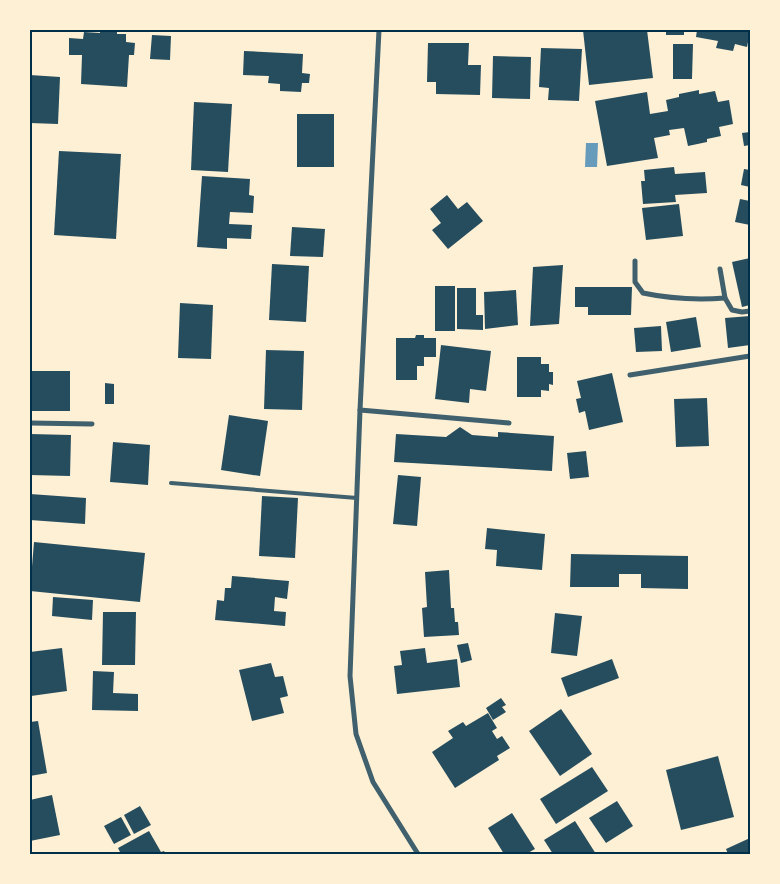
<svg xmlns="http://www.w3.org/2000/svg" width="780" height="884" viewBox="0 0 780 884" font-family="'Sofia Sans Condensed',sans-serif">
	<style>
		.water { fill: #669bbc }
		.building { fill: #264d5e }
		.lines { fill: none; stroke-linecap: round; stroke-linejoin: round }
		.service { stroke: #3f606c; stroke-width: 4 }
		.minor { stroke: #3f606c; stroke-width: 5 }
		.neatline { fill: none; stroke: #003049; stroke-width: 2 }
	</style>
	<rect width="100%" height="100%" fill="#fdf0d5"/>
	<polygon class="water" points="586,143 598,143 597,167 585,167"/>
	<g class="building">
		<polygon points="100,30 117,30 117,34 126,34 126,42 135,43 134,55 129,55 127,87 81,84 82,55 69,55 69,38 83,39 84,32 100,33"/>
		<polygon points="583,30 647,30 653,78 589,85"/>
		<rect x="666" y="30" width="18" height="5"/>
		<polygon points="697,30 750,30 750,32 747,47 735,44 733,51 716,48 718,41 696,37"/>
		<polygon points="152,35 171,36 170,60 150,59"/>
		<polygon points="428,43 469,43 468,65 481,65 480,95 436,94 436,82 427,82"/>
		<polygon points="673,44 693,44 692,79 673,79"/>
		<polygon points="541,48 582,49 579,101 548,100 549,88 539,87"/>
		<polygon points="244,51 303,54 302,73 310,74 309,83 302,83 301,92 280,91 280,84 268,83 269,76 243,75"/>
		<polygon points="493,56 531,57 530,99 492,98"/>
		<polygon points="30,75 60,77 58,124 30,123"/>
		<polygon points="699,90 699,94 715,91 718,102 729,100 733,124 719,127 721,136 707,139 707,142 688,146 684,128 669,130 670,135 654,138 658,158 607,166 595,101 647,92 650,114 668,111 666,100 679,97 679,94"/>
		<polygon points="194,102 232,104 228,172 191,170"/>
		<rect x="297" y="114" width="37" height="53"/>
		<polygon points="750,132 750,145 744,146 742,133"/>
		<polygon points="59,151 121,154 116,239 54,235"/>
		<polygon points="674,167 675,174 705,172 707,193 675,195 676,202 643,204 641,181 645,181 644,170"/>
		<polygon points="744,169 750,170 750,187 741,185"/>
		<polygon points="202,176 250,179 249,195 254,196 253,213 230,212 229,224 252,225 251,239 227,238 227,249 197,247"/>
		<polygon points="447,195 458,209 467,202 483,221 448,249 432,230 441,223 430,209"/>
		<polygon points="740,199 750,201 750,225 735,222"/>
		<polygon points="679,204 683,236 646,240 642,208"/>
		<polygon points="292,227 325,229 323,257 290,256"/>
		<polygon points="750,258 750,305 742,307 732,262"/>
		<polygon points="272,264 309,266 306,322 269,320"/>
		<polygon points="563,265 559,324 530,326 533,267"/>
		<rect x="435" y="286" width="20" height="45"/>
		<polygon points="575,287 632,287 631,315 588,315 588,307 575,307"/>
		<polygon points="457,288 476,288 476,315 483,315 483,330 457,329"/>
		<polygon points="516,290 518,325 485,329 484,292"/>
		<polygon points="180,303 213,305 211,359 178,358"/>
		<polygon points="750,316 750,345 728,348 725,318"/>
		<polygon points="696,317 701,347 671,352 666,322"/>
		<polygon points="661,326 662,351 636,352 634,328"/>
		<polygon points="416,335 424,335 424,338 436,338 436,357 424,357 424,366 417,366 417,380 396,380 396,338 415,338"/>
		<polygon points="441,345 491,351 486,391 470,389 469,403 435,399"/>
		<polygon points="266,350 304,351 302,410 264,409"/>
		<polygon points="517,357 541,357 541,364 549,364 549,372 553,372 553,385 549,384 549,391 541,390 541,397 517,397"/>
		<rect x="30" y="371" width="40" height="40"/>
		<polygon points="612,373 623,422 589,430 585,411 579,413 576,399 581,398 577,381"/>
		<polygon points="105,383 114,384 114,404 105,404"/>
		<polygon points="707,398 709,446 676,447 674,399"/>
		<polygon points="229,415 268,421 260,476 221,470"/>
		<polygon points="460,427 472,435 498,437 498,432 554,436 552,471 394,462 396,434 446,437"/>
		<polygon points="30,434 71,435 70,476 30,475"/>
		<polygon points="113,442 150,445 148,485 110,482"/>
		<polygon points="586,451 589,477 570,479 567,453"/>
		<polygon points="398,475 421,477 417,526 393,524"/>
		<polygon points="30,494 86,498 85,524 30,520"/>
		<polygon points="262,496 298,498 295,558 259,556"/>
		<polygon points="487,528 545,534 542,570 496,566 497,550 485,549"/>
		<polygon points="34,542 145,553 140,602 30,591"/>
		<polygon points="571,554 688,556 688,589 641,588 641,574 619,574 619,587 570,587"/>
		<polygon points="449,570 451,608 454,608 455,622 458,622 459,635 424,637 422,608 427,607 425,572"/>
		<polygon points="232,576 289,581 287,599 275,597 274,611 286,612 285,626 215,620 217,600 224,601 225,588 231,588"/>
		<polygon points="53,597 93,600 92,620 52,616"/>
		<polygon points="103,612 136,612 135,665 102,665"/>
		<polygon points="555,613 582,616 577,656 551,653"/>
		<polygon points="468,643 472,660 461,663 457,645"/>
		<polygon points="62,648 67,691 31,696 30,652"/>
		<polygon points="425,648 427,663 457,659 460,687 397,694 394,666 402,665 400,651"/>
		<polygon points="612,659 619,678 568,697 561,678"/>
		<polygon points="271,663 275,677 283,676 288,696 280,698 284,713 252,721 239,670"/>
		<polygon points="93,671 114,672 113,693 138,694 138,711 92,710"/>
		<polygon points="501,698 506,705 502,707 506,712 493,720 486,708"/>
		<polygon points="561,709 592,754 560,776 529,731"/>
		<polygon points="488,713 497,728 492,731 497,739 502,736 510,748 497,756 499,760 455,788 432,752 453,738 448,731 463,722 466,726"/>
		<polygon points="38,721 47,773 30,776 30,722"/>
		<polygon points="718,756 734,817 681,830 666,770"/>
		<polygon points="592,767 608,791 556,824 540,799"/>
		<polygon points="52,795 60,835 30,841 30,800"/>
		<polygon points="617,801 633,826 606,843 589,818"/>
		<polygon points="140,806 151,825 134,834 124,815"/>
		<polygon points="512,813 535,849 526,854 504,854 488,828"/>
		<polygon points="121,817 131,835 114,844 104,826"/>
		<polygon points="575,821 596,854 553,854 544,840"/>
		<polygon points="149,831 161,852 164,851 166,854 121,854 118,848"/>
		<polygon points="750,838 750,854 728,854 726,849"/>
	</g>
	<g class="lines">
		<polyline class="service" points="171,483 357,498"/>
		<g class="minor">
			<polyline points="379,30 360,410 350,676 356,734 373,782 418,854"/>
			<path d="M635,261V282L643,293C671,299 697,300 725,298"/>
			<polyline points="720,269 725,298 732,310 742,312 750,311"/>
			<polyline points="630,375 750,356"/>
			<polyline points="360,410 509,423"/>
			<polyline points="30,423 92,424"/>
		</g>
	</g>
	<rect width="780" height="884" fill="none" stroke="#fdf0d5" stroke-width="62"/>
	<rect x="31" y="31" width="718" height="822" class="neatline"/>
</svg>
